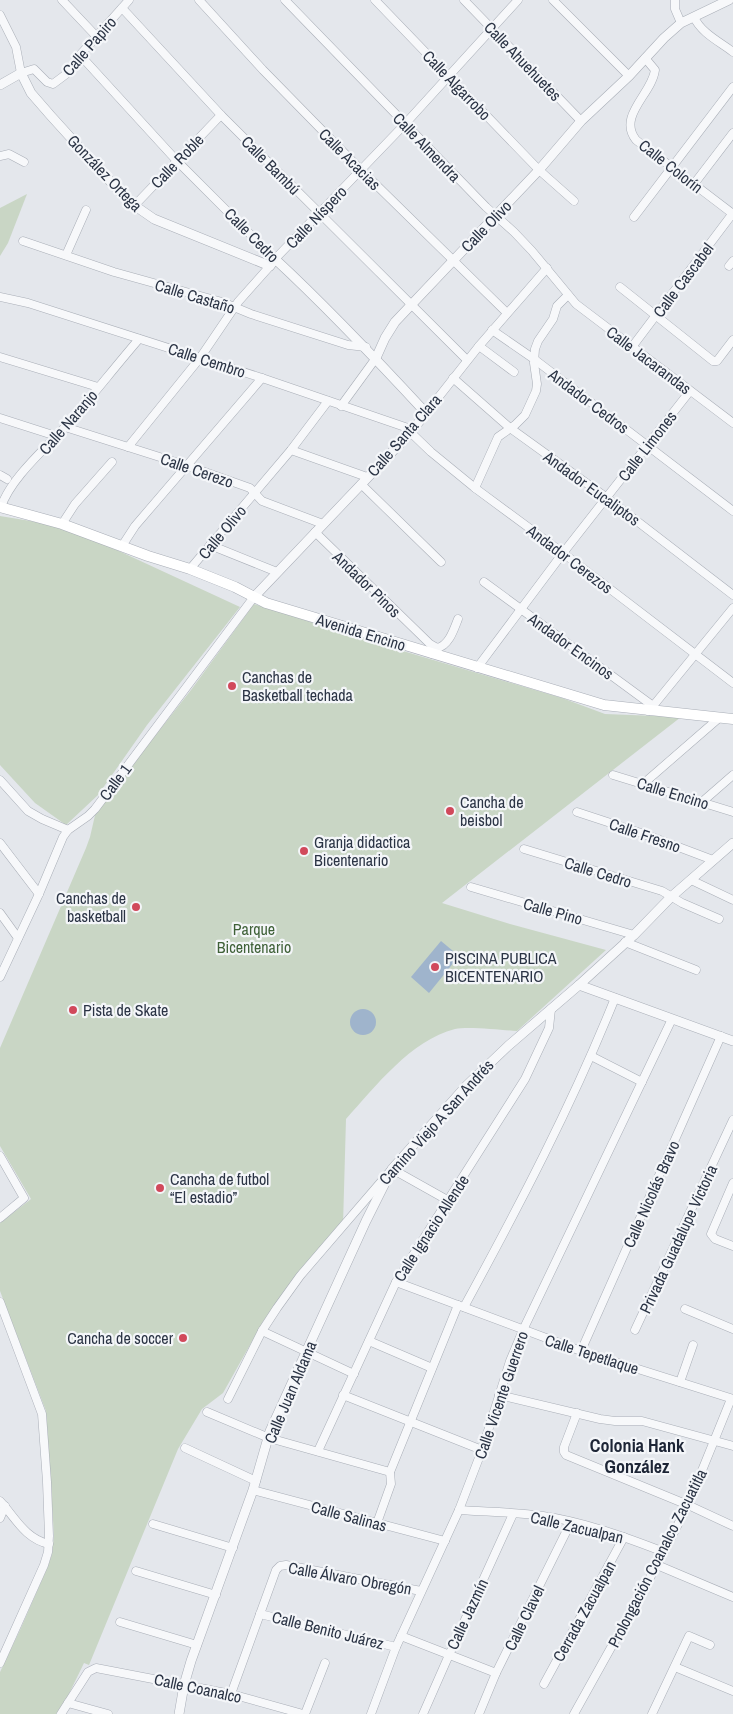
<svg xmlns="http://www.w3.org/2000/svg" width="733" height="1714" viewBox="0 0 733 1714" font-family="'Archivo Narrow',sans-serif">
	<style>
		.green { fill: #c9d6c5 }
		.water { fill: #9fb4cc }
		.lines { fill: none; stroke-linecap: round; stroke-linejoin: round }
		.minor-casing { stroke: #a9aeb7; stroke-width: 9 }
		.tertiary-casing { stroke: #a9aeb7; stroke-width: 10 }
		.secondary-casing { stroke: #a9aeb7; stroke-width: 11 }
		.minor { stroke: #f7f8fa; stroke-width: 8 }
		.tertiary { stroke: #f7f8fa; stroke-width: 9 }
		.secondary { stroke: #fff; stroke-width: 10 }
		.poi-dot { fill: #d1495b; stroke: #f4f6f9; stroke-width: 2 }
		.labels { text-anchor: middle; stroke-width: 4.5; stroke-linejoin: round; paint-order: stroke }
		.street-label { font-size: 16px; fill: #2b3445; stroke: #f4f6f9 }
		.poi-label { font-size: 16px; fill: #2b3445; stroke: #f4f6f9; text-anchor: start }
		.park-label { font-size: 16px; fill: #3f6138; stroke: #f4f6f9 }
		.neighbourhood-label { font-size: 18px; font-weight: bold; fill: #1d2536; stroke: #f4f6f9 }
	</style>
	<rect width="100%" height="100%" fill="#e4e7ec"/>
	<g class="green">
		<polygon points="27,194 8,243 0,256 0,208"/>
		<polygon points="0,516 67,527 240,607 147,725 98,795 66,825 35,803 0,765"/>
		<path d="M254,604L403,651L562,698L605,714L681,717L442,903L510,924L606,950L517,1031C502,1030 468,1026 455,1029C411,1040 375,1087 346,1119L343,1225L298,1275L264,1320L223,1393L202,1409L178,1449L89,1665L84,1663L65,1702L56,1714H0V1672L20,1630L48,1566L52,1554L54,1536L46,1411L0,1291V1223L31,1199L0,1146V1048L86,848L90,837L96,811L191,690Z"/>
	</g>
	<g class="water">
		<polygon points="441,941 459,956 429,993 411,977"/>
		<circle cx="363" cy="1022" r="13"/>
	</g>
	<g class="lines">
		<defs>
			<g id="minor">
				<polyline points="62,0 97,37"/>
				<polyline points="199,0 263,70 361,170 507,313"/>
				<polyline points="285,0 486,207 514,232 532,251 576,304 733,423"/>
				<polyline points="375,0 539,170 574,201"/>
				<polyline points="464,0 581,121"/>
				<polyline points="553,0 629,76"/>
				<polyline points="675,0 675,9 681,23"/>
				<polyline points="122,8 221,115 467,360"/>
				<polyline points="0,15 16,47 21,73 34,69 47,82 53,84 69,72 80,55 129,0"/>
				<path d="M694,17C701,33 720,42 733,52"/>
				<polyline points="80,55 177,161 275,259 405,124 518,0"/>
				<path d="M645,58L655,70C652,94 617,116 636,140L733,214"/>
				<polyline points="0,156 9,154 24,162"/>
				<polyline points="694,184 733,133"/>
				<polyline points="134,206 221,115"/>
				<polyline points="634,217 733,87"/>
				<polyline points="23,241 114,272 222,302 251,314 348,345 366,347"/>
				<polyline points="66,255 86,210"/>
				<polyline points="729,266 733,261"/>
				<polyline points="620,287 713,361 717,361 733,340"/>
				<polyline points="0,297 28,303 262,378 405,427 431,452 475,488 563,553 733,683"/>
				<polyline points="492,330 534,359 733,511"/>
				<polyline points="479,346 514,372"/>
				<polyline points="632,347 733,213"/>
				<polyline points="0,357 98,387"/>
				<polyline points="453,378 510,428 607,498 733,595"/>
				<polyline points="341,406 376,358"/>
				<polyline points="426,413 479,346 547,268"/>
				<polyline points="0,418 56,436"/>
				<polyline points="65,427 188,466 250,488 262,501 323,524"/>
				<polyline points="128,447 200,358 238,302 270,266"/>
				<polyline points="291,450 367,477"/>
				<polyline points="0,475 7,479"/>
				<polyline points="361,484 441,562"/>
				<polyline points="475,488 498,437 515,425 525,415 536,391 537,384 534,363 535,349 538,341 553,319 557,306 568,295"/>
				<path d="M1,507C11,478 44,450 65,427C90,399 114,368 139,339"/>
				<polyline points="62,524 75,504 112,462"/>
				<polyline points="315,532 430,644 437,648 432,654"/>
				<polyline points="210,545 277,572"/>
				<polyline points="122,546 135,526 262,378"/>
				<polyline points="190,569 291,450 328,401"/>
				<polyline points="484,582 653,706 648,711"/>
				<path d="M437,648C449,646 454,629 458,619"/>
				<polyline points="477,668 563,553 690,391"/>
				<polyline points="653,706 733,608"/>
				<polyline points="613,775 733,812"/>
				<polyline points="0,780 28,811 42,819 68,830"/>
				<polyline points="643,784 719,718"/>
				<polyline points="702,802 733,775"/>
				<polyline points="577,812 644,834 713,860"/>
				<polyline points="0,843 39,894"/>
				<polyline points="524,849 662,891 682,903 719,919"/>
				<polyline points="691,880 733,900"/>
				<polyline points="471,887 634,935"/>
				<polyline points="0,913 18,938"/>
				<polyline points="625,942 696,970"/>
				<polyline points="0,977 39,894 63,837 68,830 88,816 95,809 254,597"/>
				<polyline points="591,1056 642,1082"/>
				<polyline points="0,1156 24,1198 0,1218"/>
				<polyline points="733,1183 711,1234 715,1239 733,1246"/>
				<polyline points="396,1282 581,1351 733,1399"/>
				<polyline points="0,1302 42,1414 47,1482 49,1536 48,1552 44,1565 0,1663"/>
				<path d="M464,1307C519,1206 572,1105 615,998"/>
				<polyline points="685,1309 733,1329"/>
				<polyline points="635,1330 733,1120"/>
				<polyline points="262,1331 354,1374"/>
				<polyline points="369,1341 432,1368"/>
				<polyline points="581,1351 721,1036"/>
				<polyline points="680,1382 693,1345"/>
				<polyline points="343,1395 482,1450"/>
				<polyline points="499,1395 600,1419 615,1421 642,1421 733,1446"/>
				<polyline points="228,1399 262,1331 277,1308 300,1276 392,1169 449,1201"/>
				<polyline points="207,1412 269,1438 390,1472"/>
				<polyline points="577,1413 564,1447 564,1452 566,1455 688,1505 733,1526"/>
				<polyline points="185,1448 256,1481"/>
				<polyline points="318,1451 396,1282 525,1079 549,1028 551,1009"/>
				<polyline points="253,1490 445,1541"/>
				<path d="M0,1501C15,1517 25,1539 49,1544"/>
				<path d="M459,1510C487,1512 515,1512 543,1516C584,1522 625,1537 664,1552"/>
				<polyline points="0,1518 5,1506"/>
				<polyline points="377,1523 391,1484 390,1472 458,1305"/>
				<polyline points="153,1524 233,1548"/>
				<polyline points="657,1565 733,1597"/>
				<polyline points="136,1571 216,1595"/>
				<polyline points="260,1614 396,1647"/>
				<polyline points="120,1622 197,1645"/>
				<polyline points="401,1636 496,1673"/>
				<polyline points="675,1667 733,1691"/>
				<polyline points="544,1684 624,1537"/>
				<polyline points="231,1694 276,1570 280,1566 286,1565 421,1591"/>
				<polyline points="68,1703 108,1714"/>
				<polyline points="61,1714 88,1672 96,1668 231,1694 303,1714"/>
				<polyline points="305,1714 325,1663"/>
				<polyline points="371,1714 396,1647 459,1510 482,1450 510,1361 523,1330 672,1019"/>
				<polyline points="423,1714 449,1655 513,1514"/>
				<polyline points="479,1714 496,1673 571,1522"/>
				<polyline points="574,1714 657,1565 688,1505 731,1399"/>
				<polyline points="652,1714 689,1636 710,1645"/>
			</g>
			<g id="tertiary">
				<path d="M0,85L21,73L31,93L51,116L128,201L154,219L270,266L275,259C328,308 377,360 426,413L411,432L254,597"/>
				<polyline points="376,358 385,338 395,322 539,170 581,121 629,76 664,38 681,23 729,0"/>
				<polyline points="579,985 733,1041"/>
				<polyline points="179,1714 184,1685 191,1661 253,1490 270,1431 366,1221 392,1169 467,1085 508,1046 579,985 634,935 671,897 733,843"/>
			</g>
			<polyline id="secondary" points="0,507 62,524 148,556 190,569 235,587 266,603 604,705 733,719"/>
		</defs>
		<use href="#minor" class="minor-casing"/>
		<use href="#tertiary" class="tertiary-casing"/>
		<use href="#secondary" class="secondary-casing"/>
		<use href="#minor" class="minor"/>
		<use href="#tertiary" class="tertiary"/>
		<use href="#secondary" class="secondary"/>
	</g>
	<g class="poi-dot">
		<circle cx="232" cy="686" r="5"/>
		<circle cx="450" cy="811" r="5"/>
		<circle cx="304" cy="851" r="5"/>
		<circle cx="136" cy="907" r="5"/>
		<circle cx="435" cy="967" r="5"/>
		<circle cx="73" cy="1010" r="5"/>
		<circle cx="160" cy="1188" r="5"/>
		<circle cx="183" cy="1338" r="5"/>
	</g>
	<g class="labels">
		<g class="street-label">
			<text transform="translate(89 46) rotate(-49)" y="6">Calle Papiro</text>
			<text transform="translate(523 61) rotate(46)" y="6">Calle Ahuehuetes</text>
			<text transform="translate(457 85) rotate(46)" y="6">Calle Algarrobo</text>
			<text transform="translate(427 147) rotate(46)" y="6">Calle Almendra</text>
			<text transform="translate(350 159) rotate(45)" y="6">Calle Acacias</text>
			<text transform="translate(177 161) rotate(-46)" y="6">Calle Roble</text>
			<text transform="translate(271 165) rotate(45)" y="6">Calle Bambú</text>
			<text transform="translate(671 166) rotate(38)" y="6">Calle Colorín</text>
			<text transform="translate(105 173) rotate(46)" y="6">González Ortega</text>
			<text transform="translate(316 217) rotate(-46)" y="6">Calle Níspero</text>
			<text transform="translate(486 226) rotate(-46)" y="6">Calle Olivo</text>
			<text transform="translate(252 235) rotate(45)" y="6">Calle Cedro</text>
			<text transform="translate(683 280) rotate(-53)" y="6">Calle Cascabel</text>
			<text transform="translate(195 296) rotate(17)" y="6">Calle Castaño</text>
			<text transform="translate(207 360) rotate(18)" y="6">Calle Cembro</text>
			<text transform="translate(649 360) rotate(37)" y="6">Calle Jacarandas</text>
			<text transform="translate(589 401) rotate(37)" y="6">Andador Cedros</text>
			<text transform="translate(68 422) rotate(-49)" y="6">Calle Naranjo</text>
			<text transform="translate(404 435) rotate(-49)" y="6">Calle Santa Clara</text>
			<text transform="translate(647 446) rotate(-52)" y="6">Calle Limones</text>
			<text transform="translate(197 470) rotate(19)" y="6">Calle Cerezo</text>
			<text transform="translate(592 488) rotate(36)" y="6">Andador Eucaliptos</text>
			<text transform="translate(222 532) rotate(-50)" y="6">Calle Olivo</text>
			<text transform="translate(570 559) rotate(37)" y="6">Andador Cerezos</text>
			<text transform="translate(367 584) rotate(44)" y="6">Andador Pinos</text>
			<text transform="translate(361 632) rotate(17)" y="6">Avenida Encino</text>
			<text transform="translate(571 646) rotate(36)" y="6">Andador Encinos</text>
			<text transform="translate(115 782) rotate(-53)" y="6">Calle 1</text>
			<text transform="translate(673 793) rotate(17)" y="6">Calle Encino</text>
			<text transform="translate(645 835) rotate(19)" y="6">Calle Fresno</text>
			<text transform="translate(598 872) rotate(17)" y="6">Calle Cedro</text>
			<text transform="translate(553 911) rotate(16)" y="6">Calle Pino</text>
			<text transform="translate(436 1122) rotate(-48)" y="6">Camino Viejo A San Andrés</text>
			<text transform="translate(651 1194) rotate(-66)" y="6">Calle Nicolás Bravo</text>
			<text transform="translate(431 1228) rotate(-57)" y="6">Calle Ignacio Allende</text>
			<text transform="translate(678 1239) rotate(-65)" y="6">Privada Guadalupe Victoria</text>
			<text transform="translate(592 1354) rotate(18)" y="6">Calle Tepetlaque</text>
			<text transform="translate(290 1392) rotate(-67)" y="6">Calle Juan Aldama</text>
			<text transform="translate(501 1395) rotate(-71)" y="6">Calle Vicente Guerrero</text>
			<text transform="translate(349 1516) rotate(15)" y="6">Calle Salinas</text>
			<text transform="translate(577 1527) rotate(13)" y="6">Calle Zacualpan</text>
			<text transform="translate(657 1558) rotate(-63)" y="6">Prolongación Coanalco Zacuatitla</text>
			<text transform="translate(350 1578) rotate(10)" y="6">Calle Álvaro Obregón</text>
			<text transform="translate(584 1611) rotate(-61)" y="6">Cerrada Zacualpan</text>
			<text transform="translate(467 1614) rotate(-65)" y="6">Calle Jazmín</text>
			<text transform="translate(524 1618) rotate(-64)" y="6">Calle Clavel</text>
			<text transform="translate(328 1630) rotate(14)" y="6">Calle Benito Juárez</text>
			<text transform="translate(198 1688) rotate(12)" y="6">Calle Coanalco</text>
		</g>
		<g class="poi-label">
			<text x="242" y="683">Canchas de<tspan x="242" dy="18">Basketball techada</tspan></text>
			<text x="460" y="808">Cancha de<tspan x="460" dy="18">beisbol</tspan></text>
			<text x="314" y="848">Granja didactica<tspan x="314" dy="18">Bicentenario</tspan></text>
			<text x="126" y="904" text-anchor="end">Canchas de<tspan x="126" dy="18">basketball</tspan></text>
			<text x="445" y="964">PISCINA PUBLICA<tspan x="445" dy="18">BICENTENARIO</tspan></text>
			<text x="83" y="1016">Pista de Skate</text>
			<text x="170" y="1185">Cancha de futbol<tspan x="170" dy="18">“El estadio”</tspan></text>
			<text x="173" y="1344" text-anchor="end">Cancha de soccer</text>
		</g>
		<g class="park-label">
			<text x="254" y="935">Parque<tspan x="254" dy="18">Bicentenario</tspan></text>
		</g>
		<g class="neighbourhood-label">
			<text x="637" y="1452">Colonia Hank<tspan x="637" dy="21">González</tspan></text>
		</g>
	</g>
</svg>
